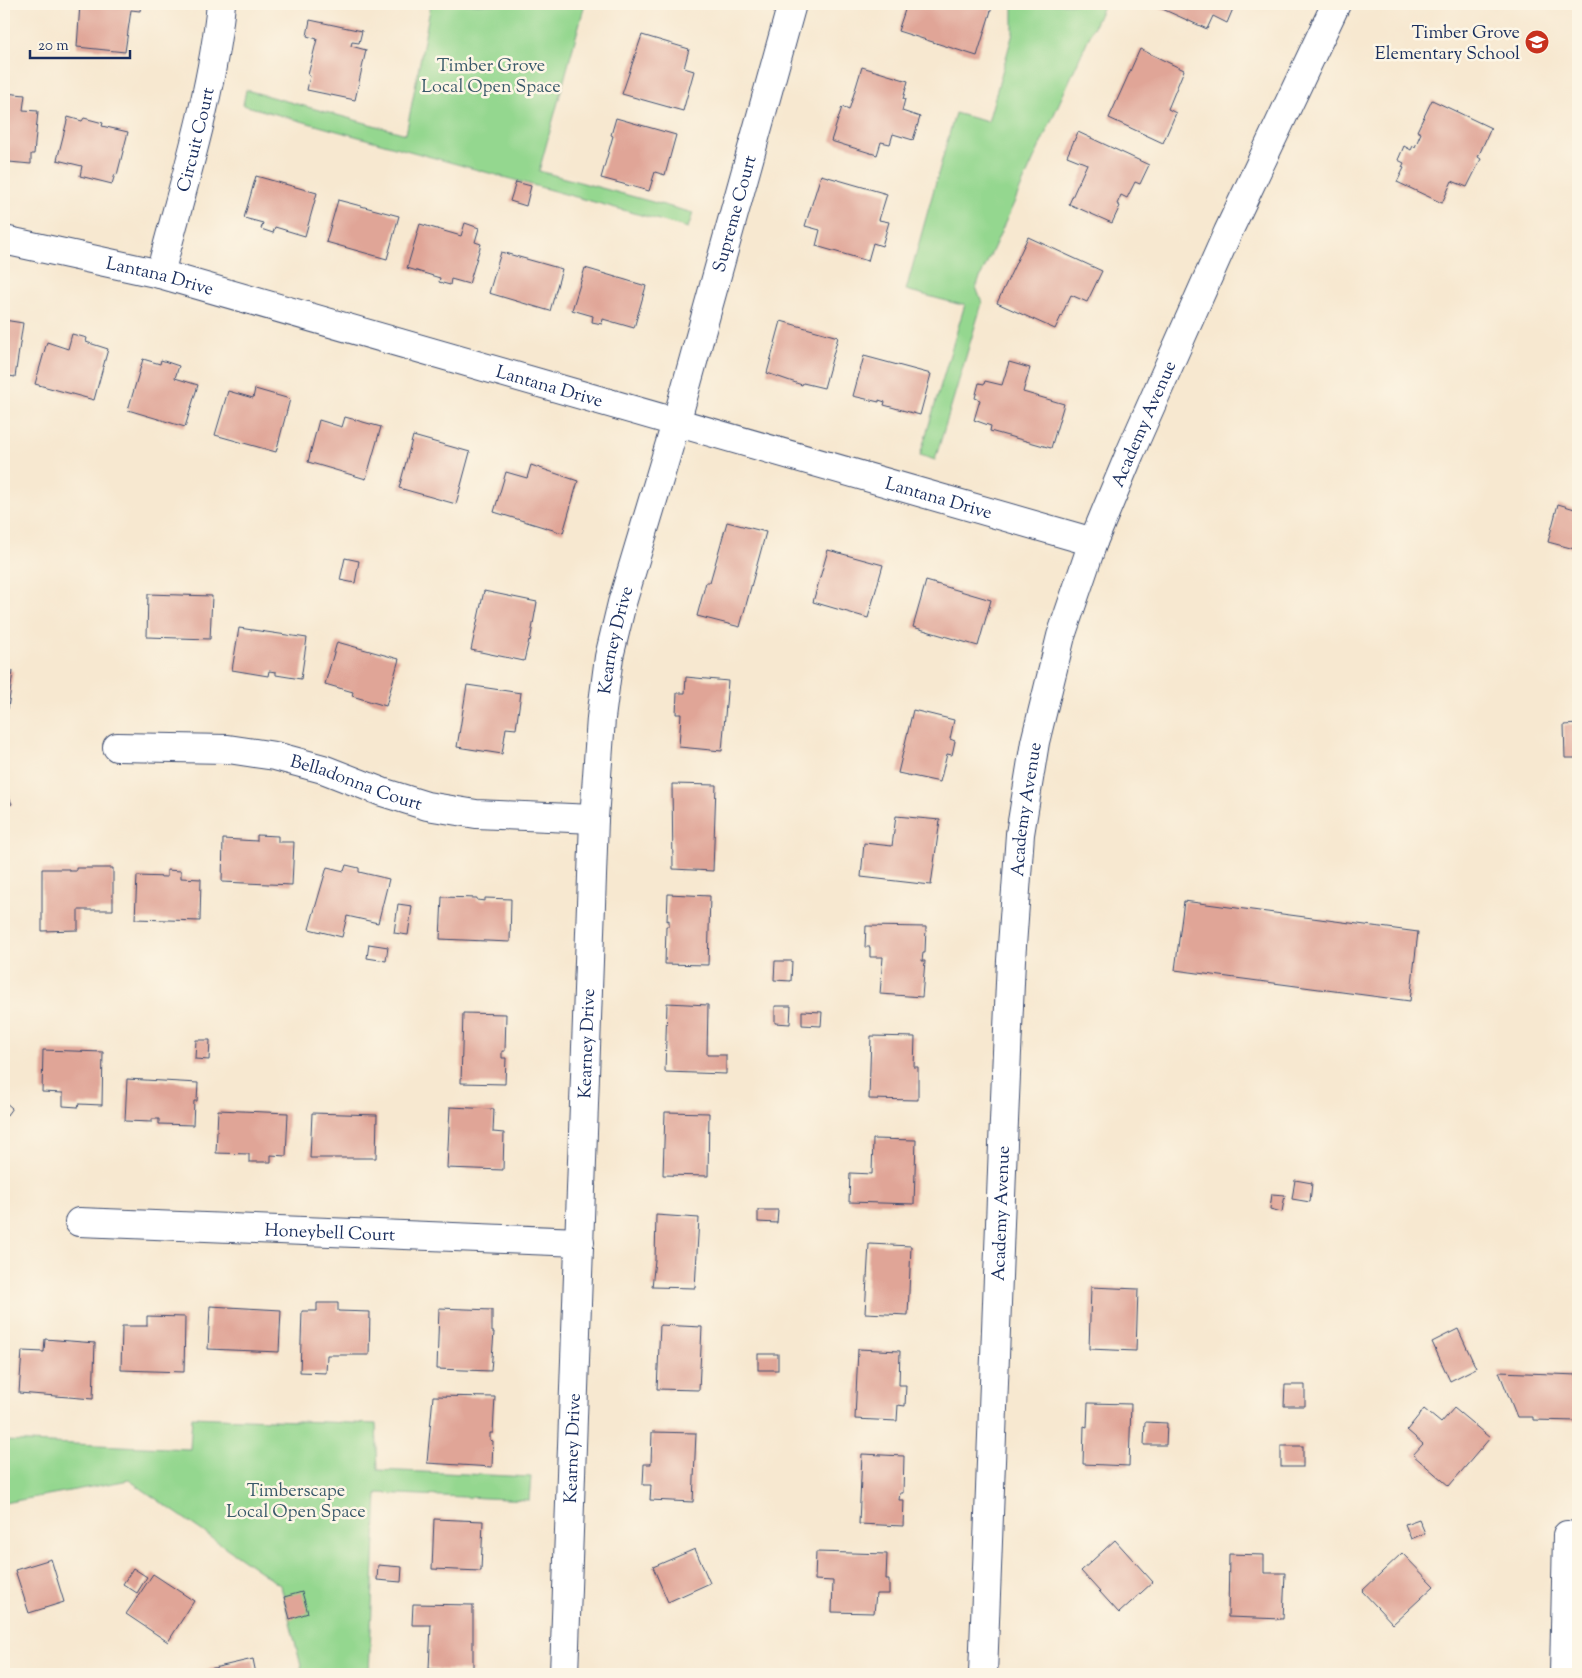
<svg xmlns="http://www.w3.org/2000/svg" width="1582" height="1678" viewBox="0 0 1582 1678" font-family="'Sorts Mill Goudy',serif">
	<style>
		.green { fill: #94d78f; stroke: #588376 }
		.building { fill: #e0a597 }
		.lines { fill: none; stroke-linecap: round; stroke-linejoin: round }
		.minor-casing { stroke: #3c4b6f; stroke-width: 30 }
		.tertiary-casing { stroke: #3c4b6f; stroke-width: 30 }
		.minor { stroke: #fff; stroke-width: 28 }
		.tertiary { stroke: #fff; stroke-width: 28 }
		.labels { text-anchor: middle; stroke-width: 5; stroke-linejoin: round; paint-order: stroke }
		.poi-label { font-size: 18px; fill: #1b2f5e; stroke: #fcf5e5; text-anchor: end }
		.park-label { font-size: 18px; fill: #39596a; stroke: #fcf5e5 }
		.street-label { font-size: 18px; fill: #1b2f5e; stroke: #fcf5e5 }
	</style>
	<rect width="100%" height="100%" fill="#fcf5e5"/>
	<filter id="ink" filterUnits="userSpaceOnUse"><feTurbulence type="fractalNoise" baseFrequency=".02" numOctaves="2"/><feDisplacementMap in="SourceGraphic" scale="10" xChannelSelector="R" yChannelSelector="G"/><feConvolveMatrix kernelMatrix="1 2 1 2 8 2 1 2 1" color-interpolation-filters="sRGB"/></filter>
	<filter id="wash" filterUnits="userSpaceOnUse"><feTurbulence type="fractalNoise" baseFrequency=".0096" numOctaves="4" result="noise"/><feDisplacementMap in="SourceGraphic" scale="20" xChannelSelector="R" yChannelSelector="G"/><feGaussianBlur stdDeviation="1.12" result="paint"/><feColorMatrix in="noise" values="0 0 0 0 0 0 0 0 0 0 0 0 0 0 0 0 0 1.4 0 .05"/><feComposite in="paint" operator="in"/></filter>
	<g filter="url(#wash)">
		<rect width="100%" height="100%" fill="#f7e8d0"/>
		<g class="green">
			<polygon points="431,4 585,4 539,171 693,213 688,228 243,105 246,90 406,134"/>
			<polygon points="1013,4 1104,4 976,287 982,303 935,460 920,455 965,304 958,304 906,290 955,113 988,122 1013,33"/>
			<polygon points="192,1417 376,1424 378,1470 531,1477 529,1500 377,1493 369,1674 303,1674 281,1586 129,1480 4,1503 4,1441 190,1449"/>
		</g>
		<g id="blocks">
			<g class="building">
				<polygon points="80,4 141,4 140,11 131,10 125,52 77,47"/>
				<polygon points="907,4 993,4 977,56 898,31"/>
				<polygon points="1159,4 1235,4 1227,23 1213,16 1207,29 1158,7"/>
				<polygon points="310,20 362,31 359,43 352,42 351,46 366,50 355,100 307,90 310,76 308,75 317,39 307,36"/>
				<polygon points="642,35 689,49 684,68 694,71 683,111 622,94"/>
				<polygon points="1140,49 1184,70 1168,109 1176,113 1163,143 1109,118"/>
				<polygon points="862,67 908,81 903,99 905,99 902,111 920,117 913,140 893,134 890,144 881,142 877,155 831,141 842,107 849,110"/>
				<polygon points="5,93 25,95 23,110 38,111 34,154 31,154 31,164 9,162 9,165 4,165"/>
				<polygon points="1432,100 1491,128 1478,157 1481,159 1467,187 1452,181 1442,203 1397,182 1404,168 1402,167 1404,163 1398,160 1404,146 1411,150 1413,146 1415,147 1421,133 1417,131"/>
				<polygon points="68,117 82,121 84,118 103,123 102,126 128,132 117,175 115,174 112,184 80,176 82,166 57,160"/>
				<polygon points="616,118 676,135 665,175 655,172 649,191 601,178 613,136 611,135"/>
				<polygon points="1078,132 1149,165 1140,184 1135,182 1127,198 1121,195 1117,204 1120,206 1112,223 1069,204 1087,164 1067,156"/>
				<polygon points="821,175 887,194 879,220 889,222 882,246 873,243 868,261 816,246 820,230 805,226"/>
				<polygon points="256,176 317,193 305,236 275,227 273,233 261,229 263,223 244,218"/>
				<polygon points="516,182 531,186 526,206 510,201"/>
				<polygon points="338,200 399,216 387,259 326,242"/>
				<polygon points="465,223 479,228 475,242 481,244 469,284 451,279 450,285 439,282 440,278 407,268 420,224 461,236"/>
				<polygon points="1028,237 1102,271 1087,302 1071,295 1055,329 997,303"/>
				<polygon points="501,252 562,269 550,311 489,293"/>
				<polygon points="585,268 646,286 634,328 603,319 602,324 592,322 593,316 572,310"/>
				<polygon points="4,320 23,323 15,377 4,375"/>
				<polygon points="781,321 838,337 824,388 803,383 802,385 767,373"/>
				<polygon points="72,334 87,338 86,342 108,349 94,400 35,384 47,342 68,349"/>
				<polygon points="864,356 931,374 920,415 884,405 885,402 879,400 879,402 853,396"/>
				<polygon points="143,359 160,364 161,360 179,366 175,378 198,385 185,427 128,410"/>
				<polygon points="1009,362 1030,368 1023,392 1064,404 1051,448 990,431 991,426 974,420 980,400 975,398 979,383 984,384 985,381 1002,385"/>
				<polygon points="255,389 290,399 276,452 215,435 228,391 253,398"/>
				<polygon points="345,417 381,427 366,479 308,462 319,420 342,427"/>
				<polygon points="413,436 470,452 456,504 399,488"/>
				<polygon points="531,465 578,481 563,533 494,512 506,472 527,478"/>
				<polygon points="1558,504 1578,510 1578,550 1548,542"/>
				<polygon points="727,522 766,532 740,627 697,616 706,582 710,582"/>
				<polygon points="828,550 883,565 868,618 813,602"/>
				<polygon points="345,558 359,561 355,583 340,580"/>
				<polygon points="926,581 991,600 978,646 913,627"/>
				<polygon points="484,591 537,602 530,641 529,640 524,661 471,650"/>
				<polygon points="148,594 212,596 210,639 147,637"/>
				<polygon points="239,628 307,638 301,679 276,675 276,672 269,671 268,676 232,670"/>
				<polygon points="337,642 399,659 386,706 352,696 353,692 325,684"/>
				<polygon points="4,669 13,671 8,709 4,708"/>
				<polygon points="686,677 728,681 722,751 679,747 681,714 676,714 677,693 685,693"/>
				<polygon points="467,685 521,693 516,729 506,728 502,754 457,747"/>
				<polygon points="913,710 954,720 950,739 955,741 952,755 947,754 940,782 898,773"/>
				<polygon points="1578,724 1578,758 1565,758 1564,725"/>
				<polygon points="672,784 716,785 713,871 673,869"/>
				<polygon points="4,786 12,804 4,808"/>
				<polygon points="896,816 940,820 931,885 861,877 864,843 892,846"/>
				<polygon points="257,835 278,836 278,842 294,842 292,885 222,882 223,839 257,841"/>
				<polygon points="346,865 359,868 359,872 389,879 378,923 347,916 342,937 309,929 327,867 344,871"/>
				<polygon points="76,868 113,868 113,910 78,910 78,930 42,931 42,869 69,869 69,871 76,871"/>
				<polygon points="167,870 181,871 181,878 201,879 200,921 135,919 137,876 167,877"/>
				<polygon points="668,894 710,896 708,965 665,964 666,926 669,926 669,920 667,921"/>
				<polygon points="442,897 477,898 477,900 485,901 485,898 511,899 510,942 440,939"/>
				<polygon points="1184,901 1418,932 1410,1001 1175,970"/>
				<polygon points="398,904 412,906 408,935 394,933"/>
				<polygon points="866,926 926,927 925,953 923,953 922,961 925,961 922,997 880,994 883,957 870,957 870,947 865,947"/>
				<polygon points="369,944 388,947 386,961 367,958"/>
				<polygon points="775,961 792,961 791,981 774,980"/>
				<polygon points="667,1003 708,1005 707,1055 726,1055 726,1074 665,1072"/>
				<polygon points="775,1006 791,1006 790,1024 775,1023"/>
				<polygon points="802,1011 822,1012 821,1026 802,1025"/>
				<polygon points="463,1013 506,1014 505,1051 502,1051 502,1058 506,1058 505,1084 461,1083"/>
				<polygon points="871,1036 915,1037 914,1067 918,1067 918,1100 869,1099"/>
				<polygon points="196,1040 210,1040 209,1060 195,1059"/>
				<polygon points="43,1050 103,1052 102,1105 79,1104 78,1107 63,1106 63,1093 42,1092"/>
				<polygon points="127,1079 198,1083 197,1101 194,1101 193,1125 159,1124 159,1119 152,1119 152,1122 125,1121"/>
				<polygon points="4,1101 12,1108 4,1119"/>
				<polygon points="450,1107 494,1109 493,1132 504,1133 503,1170 447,1168"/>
				<polygon points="218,1110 288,1113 286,1156 271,1155 271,1162 249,1162 249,1154 216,1153"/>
				<polygon points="665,1112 709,1113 708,1176 663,1175"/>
				<polygon points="312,1113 377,1115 376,1158 310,1158"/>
				<polygon points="873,1139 916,1140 914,1204 849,1202 850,1173 872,1174"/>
				<polygon points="1295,1180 1312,1183 1310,1202 1292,1199"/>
				<polygon points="1272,1194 1285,1195 1282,1212 1270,1209"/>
				<polygon points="758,1210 778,1210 777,1223 758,1222"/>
				<polygon points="656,1215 699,1218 695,1288 652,1287 655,1260"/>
				<polygon points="869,1244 911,1246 908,1315 865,1313"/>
				<polygon points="1091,1287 1138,1289 1136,1351 1089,1349"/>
				<polygon points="317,1303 338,1303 338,1311 370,1312 369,1355 327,1355 326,1373 300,1372 302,1311 317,1311"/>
				<polygon points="210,1306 281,1310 279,1352 208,1349"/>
				<polygon points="439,1308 492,1310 492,1332 494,1332 491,1371 437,1369"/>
				<polygon points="147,1316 185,1317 184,1372 121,1370 122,1326 147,1326"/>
				<polygon points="660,1325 702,1327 699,1390 657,1389"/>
				<polygon points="1458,1329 1476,1368 1450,1381 1432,1342"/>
				<polygon points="45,1339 95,1343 93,1399 19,1393 22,1351 44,1352"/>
				<polygon points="858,1349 900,1351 899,1385 906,1385 905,1406 898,1405 897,1421 855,1419"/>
				<rect x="758" y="1354" width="20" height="16"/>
				<polygon points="1499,1372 1578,1375 1578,1421 1533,1420 1533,1417 1517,1417"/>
				<polygon points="1285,1385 1305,1385 1305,1406 1284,1406"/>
				<polygon points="433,1396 495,1397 493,1433 490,1433 490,1440 493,1441 492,1467 427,1463"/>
				<polygon points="1088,1403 1131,1404 1129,1466 1083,1464 1084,1426 1087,1427"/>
				<polygon points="1454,1408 1490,1438 1449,1486 1413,1455 1423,1444 1407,1430 1424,1409 1441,1423"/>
				<polygon points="1145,1422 1167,1423 1166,1445 1144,1445"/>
				<polygon points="652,1432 696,1433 693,1502 650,1500 651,1485 643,1485 644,1464 651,1464"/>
				<rect x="1281" y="1446" width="22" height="21"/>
				<polygon points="862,1454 904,1456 903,1493 900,1493 899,1500 904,1500 903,1526 859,1524"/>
				<polygon points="434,1519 483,1521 481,1571 432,1569"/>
				<polygon points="1419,1519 1425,1533 1411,1539 1405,1524"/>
				<polygon points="1115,1540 1153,1582 1119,1613 1081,1571"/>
				<polygon points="695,1549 710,1583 668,1602 653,1567"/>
				<polygon points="816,1552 887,1554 886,1579 889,1579 889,1594 876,1594 874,1613 832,1612 833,1581 815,1580"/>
				<polygon points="1402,1553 1434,1586 1393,1624 1362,1591"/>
				<polygon points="1229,1554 1264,1555 1264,1573 1285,1573 1283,1619 1228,1617"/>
				<polygon points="51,1559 64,1602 29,1613 15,1570"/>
				<polygon points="378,1565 402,1567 401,1582 377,1580"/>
				<polygon points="133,1568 147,1577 137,1593 123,1584"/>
				<polygon points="153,1574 194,1601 168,1642 126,1614"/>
				<polygon points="302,1592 308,1613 290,1619 284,1597"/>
				<polygon points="413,1604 473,1605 473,1671 429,1669 431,1625 412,1625"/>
				<polygon points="253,1659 256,1674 196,1674 196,1672"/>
			</g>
		</g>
	</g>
	<g filter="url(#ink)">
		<use href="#blocks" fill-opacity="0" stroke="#3c4b6f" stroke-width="1"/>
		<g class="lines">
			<defs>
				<g id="minor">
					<path id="s1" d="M4,240L160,274L1093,542"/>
					<path id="s2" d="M160,274C183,185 212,95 221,4"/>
					<path id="s3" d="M117,747L228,749L275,756L323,769L382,792L427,806L476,814L594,819"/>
					<path id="s4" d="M79,1222L580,1242"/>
					<path id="s5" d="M564,1674L594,819L601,718L609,657L622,603L676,423L792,4"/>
					<polyline points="1564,1674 1567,1535"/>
				</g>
				<g id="tertiary">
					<path id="s6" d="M983,1674L1003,1144L1011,960L1020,834L1035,742L1061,636L1093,542L1130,453L1228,232L1336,4"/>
				</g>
			</defs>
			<use href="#minor" class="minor-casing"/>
			<use href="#tertiary" class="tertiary-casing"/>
			<use href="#minor" class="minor"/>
			<use href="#tertiary" class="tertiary"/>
		</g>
	</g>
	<defs>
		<symbol id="school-disc" viewBox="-11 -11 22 22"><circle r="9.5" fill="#c8321e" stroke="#fcf5e5"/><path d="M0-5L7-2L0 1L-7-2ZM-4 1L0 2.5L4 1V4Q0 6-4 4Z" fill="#fff"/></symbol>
	</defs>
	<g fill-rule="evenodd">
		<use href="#school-disc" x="1523" y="28" width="28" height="28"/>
	</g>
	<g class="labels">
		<g class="poi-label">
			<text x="1520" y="38">Timber Grove<tspan x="1520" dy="21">Elementary School</tspan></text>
		</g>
		<g class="park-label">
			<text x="491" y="71">Timber Grove<tspan x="491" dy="21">Local Open Space</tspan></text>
			<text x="296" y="1496">Timberscape<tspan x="296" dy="21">Local Open Space</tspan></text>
		</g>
		<g class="street-label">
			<text dy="6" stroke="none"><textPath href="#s2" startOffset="139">Circuit Court</textPath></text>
			<text dy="6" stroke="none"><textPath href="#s5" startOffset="1479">Supreme Court</textPath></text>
			<text dy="6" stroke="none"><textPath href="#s1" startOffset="160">Lantana Drive</textPath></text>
			<text dy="6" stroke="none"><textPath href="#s1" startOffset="565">Lantana Drive</textPath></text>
			<text dy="6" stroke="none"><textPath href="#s6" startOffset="1271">Academy Avenue</textPath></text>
			<text dy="6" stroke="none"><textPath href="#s1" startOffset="970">Lantana Drive</textPath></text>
			<text dy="6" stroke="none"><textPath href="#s5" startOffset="1036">Kearney Drive</textPath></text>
			<text dy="6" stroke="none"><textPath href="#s3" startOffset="244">Belladonna Court</textPath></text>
			<text dy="6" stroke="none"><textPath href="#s6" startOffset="866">Academy Avenue</textPath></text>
			<text dy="6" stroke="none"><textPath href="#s5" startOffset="631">Kearney Drive</textPath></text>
			<text dy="6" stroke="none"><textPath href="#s6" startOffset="461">Academy Avenue</textPath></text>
			<text dy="6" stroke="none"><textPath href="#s4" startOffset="251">Honeybell Court</textPath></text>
			<text dy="6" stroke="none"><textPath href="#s5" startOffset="226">Kearney Drive</textPath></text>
		</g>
	</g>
	<rect width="1582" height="1678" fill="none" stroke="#fcf5e5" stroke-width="20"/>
	<path d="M30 50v8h100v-8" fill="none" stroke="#1b2f5e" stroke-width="2.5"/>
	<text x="38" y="50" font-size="15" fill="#1b2f5e" stroke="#fcf5e5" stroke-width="4" paint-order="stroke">20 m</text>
</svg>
